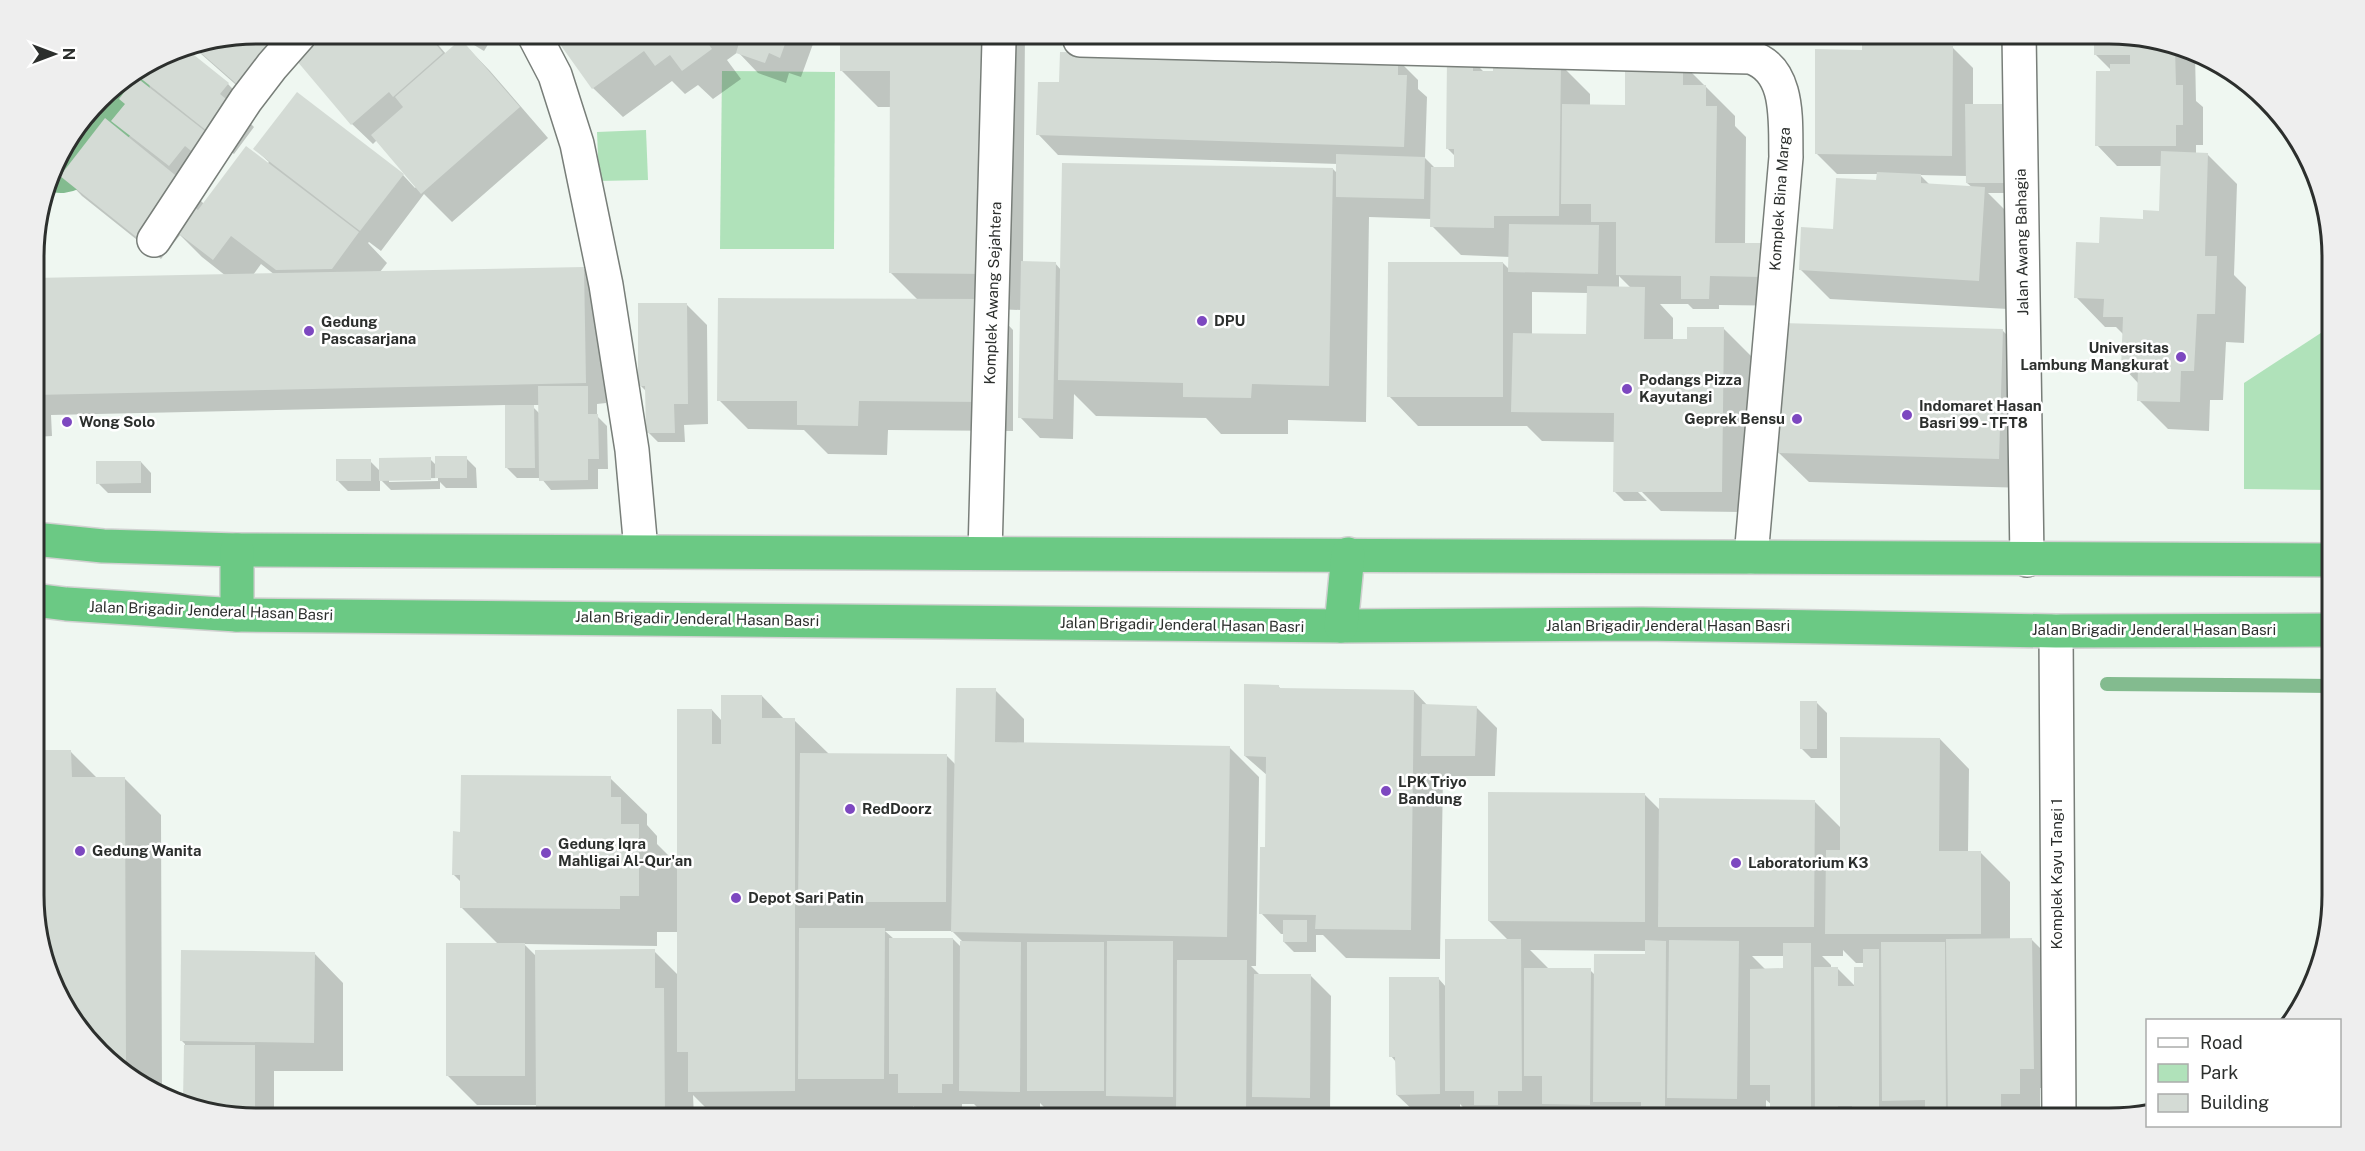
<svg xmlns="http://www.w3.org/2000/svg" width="2365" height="1151" viewBox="0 0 2365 1151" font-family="'Public Sans',sans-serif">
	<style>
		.green { fill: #b0e2ba }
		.shadow { fill: #0003; fill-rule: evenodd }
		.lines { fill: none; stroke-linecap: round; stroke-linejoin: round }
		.stream { stroke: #83bb8f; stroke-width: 14 }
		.river { stroke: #83bb8f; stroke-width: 84 }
		.building { fill: #d4dbd5 }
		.minor-casing { stroke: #787e79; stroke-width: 36 }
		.highway-casing { stroke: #d1d1d1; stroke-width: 36 }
		.minor { stroke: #fff; stroke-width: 33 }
		.highway { stroke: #6bc984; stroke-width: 33 }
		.poi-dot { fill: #7d48c0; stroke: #fff; stroke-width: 2 }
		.labels { text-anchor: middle; stroke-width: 5; stroke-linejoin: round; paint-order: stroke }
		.street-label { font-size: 15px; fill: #2c2f2d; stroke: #fff }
		.poi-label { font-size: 15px; font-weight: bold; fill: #2c2f2d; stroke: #fff; text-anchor: start }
		.rim { fill: none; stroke: #2c2f2d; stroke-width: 3 }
	</style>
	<rect width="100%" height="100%" fill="#eff7f1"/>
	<g class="green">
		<polygon points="722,71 835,72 834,249 720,249"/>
		<polygon points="646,130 648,180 599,181 597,132"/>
		<polygon points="2330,327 2331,490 2244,489 2244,383"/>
	</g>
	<g class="shadow">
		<path d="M256,33H300L315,48L331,33H428L446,54L461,41L490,71L548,138L452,222L424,194L381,251L369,242L368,243L387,263L380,272L583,268L604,289L606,403L597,404V416L607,426L608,469H598V489L551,490L541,478H517L506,467V405L51,415L52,436L34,437L35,237L42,244L43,279L226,276L202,257L180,235L161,259L82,196L62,175L94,135L76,132L109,89L111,88L106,121L125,137L127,135L113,121L127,105L121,99L137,78L133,73L171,50L182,48L228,84L248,105L241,114L254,127L234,154L218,142L216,143L230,156L216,173L183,183L204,204L267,164L269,162L255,149L403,175L415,188L417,186L377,140L373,144L352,124L299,62L260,106L192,46ZM261,264L275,275H253ZM531,405H540V414Z"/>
		<polygon points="454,33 495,33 484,51"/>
		<polygon points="554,33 721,33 724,36 725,33 817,33 801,77 789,73 786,83 758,73 738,52 727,60 741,79 713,99 698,85 685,94 672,81 623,117 593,88"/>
		<path d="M841,33H1025L1023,263H1055L1061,270L1333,169L1338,174V164L1058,155L1038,134L1061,84L1397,59L1418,80V89L1427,97L1425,158L1435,168H1456V157L1447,148L1472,60L1484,72L1560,64L1590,94V106L1627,107L1682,63L1735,116V126L1746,137L1745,244L1791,274V306L1719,305V309H1693L1688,304H1660L1673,318V341H1689L1723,328L1753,358L1751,456H1742V512L1661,511L1635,485L1633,487L1647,501H1624L1614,491L1615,442L1542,441L1527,426H1418L1389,396L1503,263L1510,270V257L1461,255L1432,226V219L1369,217L1366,422L1288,420V434H1221L1206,418L1096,416L1074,394L1073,439L1040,438L1020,417L1021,310L993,309L1013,330V431L888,430L887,455L828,454L804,430L748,429L719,400L919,301L890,272L891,107H878L841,70ZM1619,276L1631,288H1619ZM1532,292L1588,293L1587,335H1532Z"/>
		<polygon points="1561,33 1780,33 1780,42 1563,35"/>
		<polygon points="2095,33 2109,33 2195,53 2196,101 2203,107 2203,145 2196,145 2196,154 2207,154 2237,184 2234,275 2246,287 2244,343 2226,342 2223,400 2210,400 2209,431 2168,429 2139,400 2139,384 2123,367 2124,335 2116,327 2105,327 2076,297 2101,245 2161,212 2162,166 2117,166 2097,145 2112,71 2095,54"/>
		<path d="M1953,48L1973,68V106L2019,193H1988L2013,218L2008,309L1830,299L1800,269L1878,182V174H1837L1816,153L1864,52ZM1920,175L1967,176V183L1973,188L1931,186Z"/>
		<polygon points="686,304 707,325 708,424 684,425 685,442 658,442 648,432 647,392 640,385"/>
		<polygon points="2003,331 2032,360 2028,488 1809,482 1779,453"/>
		<path d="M466,458L476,468L477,488H446L440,482V489L391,490L380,479V491H348L338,481L370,461L381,472L430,459L436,465ZM438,478V481L389,482V479Z"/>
		<polygon points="141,462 151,473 151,493 108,493 98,483"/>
		<polygon points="1279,687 1282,690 1414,691 1428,706 1476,707 1497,728 1495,776 1443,776 1440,959 1346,958 1323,935 1316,935 1316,952 1294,952 1284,942 1284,934 1281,934 1261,913 1269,848 1268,776 1245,756"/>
		<path d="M995,690L1024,719V744L1230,748L1259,777L1256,966H1251L1260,975H1310L1331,996L1330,1117L1055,1118L1040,1103V1112L981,1111L974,1104H962V1113H920L913,1106V1108H831V1118H716L693,1095L694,1118H548L538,1105H477L448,1076L499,945L461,907L462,883L453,874L462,833L610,778L647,814V825L657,836V844L678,865L712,710L722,721L762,696L785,720H794L829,754L947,756L956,765ZM885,931H952L963,942L961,947L953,939H894ZM657,932H678V975L654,951L536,956L524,944L657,946Z"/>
		<polygon points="1816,702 1827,713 1827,758 1811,758 1801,748"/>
		<path d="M1940,739L1969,769L1968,852H1980L2010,882V940H2032L2052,960L2054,1088H2040V1114H2021V1118H1772V1105L1766,1100V1118H1558L1551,1111V1118H1473L1460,1104V1114L1418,1115L1397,1095L1396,1062L1391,1056L1438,978L1446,987L1509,941L1489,921L1645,795L1660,810L1814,801L1842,829ZM1530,950L1646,951V956L1595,975L1590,970H1550ZM1843,950L1856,963H1864V969L1855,986L1837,968H1831V965L1822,956H1843ZM1752,956H1784V970H1766Z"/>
		<polygon points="35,752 71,752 97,778 124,778 161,815 162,1096 158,1095 79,1030 50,980 35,924"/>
		<polygon points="314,953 343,983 343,1071 274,1071 274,1118 256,1118 184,1101 185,1044 181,1040"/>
	</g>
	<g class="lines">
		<polyline class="stream" points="2107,684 2331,686"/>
		<polyline class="river" points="61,151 108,97 108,90"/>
	</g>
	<g class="building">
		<polygon points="256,33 286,33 239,86 193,46"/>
		<polygon points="329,33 427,33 443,53 393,97 389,92 351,125 297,61"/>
		<polygon points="552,33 701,33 712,49 682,71 670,55 655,66 644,51 592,89"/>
		<polygon points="723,33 789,33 780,58 769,53 765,63 736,53 739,43 722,37"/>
		<polygon points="840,33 989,33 987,274 889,273 890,71 840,71"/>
		<polygon points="2094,33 2109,33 2175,48 2176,85 2183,85 2183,125 2176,125 2176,146 2095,146 2096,71 2110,71 2110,64 2130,64 2130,55 2094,55"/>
		<polygon points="461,39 520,107 421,194 371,135 403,107 395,97"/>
		<polygon points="1862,45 1953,46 1952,156 1815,154 1815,49 1862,50"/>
		<polygon points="184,47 229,83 220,94 235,106 212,135 134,73 171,50"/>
		<polygon points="1060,52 1398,58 1398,75 1407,75 1404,147 1036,135 1038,82 1059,82"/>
		<polygon points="1447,59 1473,59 1473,71 1493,71 1493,62 1561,63 1559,216 1494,216 1494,228 1430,227 1431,167 1454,167 1454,149 1446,149"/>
		<polygon points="1625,61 1683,61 1683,85 1706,85 1706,106 1717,106 1715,243 1762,243 1762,277 1710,276 1709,299 1681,299 1681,276 1616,275 1616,222 1591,222 1591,204 1561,204 1562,104 1625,105"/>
		<polygon points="136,77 210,135 195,154 185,146 169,166 111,121 125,104 119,99"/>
		<polygon points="297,92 404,174 360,231 253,149"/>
		<polygon points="1965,104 2010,104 2010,183 1966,183"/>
		<polygon points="105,118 185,183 140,240 60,176"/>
		<polygon points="246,146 359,232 332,269 276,270 231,236 213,260 170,227 188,203 198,210"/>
		<polygon points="2161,151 2208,153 2205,256 2217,256 2215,314 2197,314 2194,371 2181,371 2180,402 2137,401 2138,368 2121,368 2123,317 2103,317 2104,299 2074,298 2076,242 2099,243 2100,217 2143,219 2143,210 2159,211"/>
		<polygon points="1336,154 1425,157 1424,199 1336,197"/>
		<polygon points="1062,163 1333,168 1329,386 1252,384 1251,398 1183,397 1183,383 1058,380"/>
		<polygon points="1877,172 1921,174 1921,183 1985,187 1979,281 1799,270 1801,227 1833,229 1836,178 1876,180"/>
		<polygon points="1509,224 1599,225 1598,274 1508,272"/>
		<polygon points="1021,261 1056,262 1053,419 1018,418"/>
		<polygon points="1388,262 1503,262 1503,397 1387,397"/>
		<polygon points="584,267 586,383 34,395 34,278"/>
		<polygon points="1587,286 1645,287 1644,339 1687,339 1687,327 1724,327 1722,492 1613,492 1614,413 1511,412 1513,333 1586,334"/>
		<polygon points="718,298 985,299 985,402 859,401 858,426 797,425 797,401 717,401"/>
		<polygon points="638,303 687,303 688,404 674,404 675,433 646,433 645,386 638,386"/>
		<polygon points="1781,323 2003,329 1999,459 1778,453"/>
		<polygon points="538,386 588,386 588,414 598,414 599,459 588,459 588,480 539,481"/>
		<polygon points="505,405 534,405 535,468 505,468"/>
		<rect x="435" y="456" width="32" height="22"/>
		<polygon points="431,457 431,480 379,481 379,458"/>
		<rect x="336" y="459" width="35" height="22"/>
		<polygon points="96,461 141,461 141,483 96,484"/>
		<polygon points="1244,684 1279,685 1279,688 1414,690 1411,930 1315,929 1316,915 1259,914 1260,847 1265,847 1266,757 1244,756"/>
		<polygon points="956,688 996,688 995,742 1230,746 1227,937 951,932"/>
		<polygon points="721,695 762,695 762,718 795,718 795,1091 688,1092 688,1052 677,1052 677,709 712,709 712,744 721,744"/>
		<rect x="1800" y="701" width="17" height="48"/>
		<polygon points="1422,704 1477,706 1475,756 1421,756"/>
		<polygon points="1840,737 1940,738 1939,851 1981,851 1981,934 1825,934 1826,850 1840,850"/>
		<polygon points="35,750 71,750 72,777 125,777 126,1063 119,1063 79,1030 50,980 35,924"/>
		<polygon points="800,753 947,754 946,902 798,902"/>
		<polygon points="461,775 611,776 611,797 621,797 621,824 639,824 639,896 620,896 620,909 460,908 460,875 452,875 453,831 460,832"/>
		<polygon points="1488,792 1645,793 1645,922 1488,921"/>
		<polygon points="1659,798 1815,800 1814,927 1658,927"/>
		<rect x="1283" y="920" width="24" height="22"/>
		<polygon points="799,928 885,928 884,1079 798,1079"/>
		<polygon points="889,938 953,938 953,1084 942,1084 942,1093 898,1093 898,1074 889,1074"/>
		<polygon points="2032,938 2034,1069 2020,1069 2020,1094 2001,1094 2001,1117 1948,1118 1946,939"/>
		<polygon points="1445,939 1521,939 1522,1091 1498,1091 1498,1105 1474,1105 1474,1091 1445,1091"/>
		<polygon points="1645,940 1666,941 1665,1106 1641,1106 1641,1102 1593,1102 1594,954 1645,954"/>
		<polygon points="1669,940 1739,941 1737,1099 1667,1098"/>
		<polygon points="960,941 1021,942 1020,1092 959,1091"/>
		<polygon points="1107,941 1173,941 1173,1097 1106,1096"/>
		<rect x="1027" y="942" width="77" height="149"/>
		<polygon points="1881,942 1945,942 1946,1118 1925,1118 1925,1100 1882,1101"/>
		<rect x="446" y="943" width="79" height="133"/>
		<polygon points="1783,943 1811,943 1811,1118 1770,1118 1770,1085 1750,1085 1750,969 1783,968"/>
		<polygon points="655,949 655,988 664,988 665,1116 590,1116 590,1107 536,1108 535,950"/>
		<polygon points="1863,949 1879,949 1879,1118 1852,1118 1852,1106 1838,1106 1838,1118 1815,1118 1814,967 1838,967 1838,986 1854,986 1854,967 1863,967"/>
		<polygon points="181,950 315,952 314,1043 180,1041"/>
		<polygon points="1177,960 1247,960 1246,1117 1176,1116"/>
		<polygon points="1524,968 1591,968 1590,1105 1542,1104 1542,1076 1524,1076"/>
		<polygon points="1254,974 1311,974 1310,1098 1252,1097"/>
		<polygon points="1389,977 1439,977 1440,1094 1396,1095 1395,1057 1389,1057"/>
		<polygon points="184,1045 255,1045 255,1114 238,1114 183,1101"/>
	</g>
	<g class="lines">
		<defs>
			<g id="minor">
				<polyline points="533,33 555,75 577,144 606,285 632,450 641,550"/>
				<polyline points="2019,33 2027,560"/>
				<path d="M1080,40L1750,57C1791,69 1785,123 1786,157L1751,557"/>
				<polyline points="154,240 246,100 272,66 301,33"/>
				<polyline points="985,553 999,41 1002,33"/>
				<polyline points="2056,631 2059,1118"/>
			</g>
			<g id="highway">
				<polyline points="34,539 103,546 237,550 2331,560"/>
				<polyline points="34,600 66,604 237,615 1341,626 1642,624 2056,631 2331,630"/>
				<polyline points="237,615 237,550"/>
				<polyline points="1341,626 1348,554"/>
			</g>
		</defs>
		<use href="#minor" class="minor-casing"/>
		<use href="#highway" class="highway-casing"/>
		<use href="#minor" class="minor"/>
		<use href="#highway" class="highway"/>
	</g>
	<g class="poi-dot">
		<circle cx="1202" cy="321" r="6"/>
		<circle cx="309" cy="331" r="6"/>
		<circle cx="2181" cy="357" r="6"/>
		<circle cx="1627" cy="389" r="6"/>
		<circle cx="1907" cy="415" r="6"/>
		<circle cx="1797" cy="419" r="6"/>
		<circle cx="67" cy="422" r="6"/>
		<circle cx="1386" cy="791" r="6"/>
		<circle cx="850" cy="809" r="6"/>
		<circle cx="80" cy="851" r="6"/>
		<circle cx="546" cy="853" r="6"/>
		<circle cx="1736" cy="863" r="6"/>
		<circle cx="736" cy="898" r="6"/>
	</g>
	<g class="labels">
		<g class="street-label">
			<text transform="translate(1780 199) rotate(-86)" y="5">Komplek Bina Marga</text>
			<text transform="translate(2022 242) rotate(-91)" y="5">Jalan Awang Bahagia</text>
			<text transform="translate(993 293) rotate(-88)" y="5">Komplek Awang Sejahtera</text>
			<text transform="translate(211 611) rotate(2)" y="5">Jalan Brigadir Jenderal Hasan Basri</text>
			<text transform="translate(697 619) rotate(1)" y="5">Jalan Brigadir Jenderal Hasan Basri</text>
			<text transform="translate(1182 625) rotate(1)" y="5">Jalan Brigadir Jenderal Hasan Basri</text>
			<text x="1668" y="631">Jalan Brigadir Jenderal Hasan Basri</text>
			<text x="2154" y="635">Jalan Brigadir Jenderal Hasan Basri</text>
			<text transform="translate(2057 874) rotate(-90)" y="5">Komplek Kayu Tangi 1</text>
		</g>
		<g class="poi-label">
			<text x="1214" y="326">DPU</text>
			<text x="321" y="327">Gedung<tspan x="321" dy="17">Pascasarjana</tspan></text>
			<text x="2169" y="353" text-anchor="end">Universitas<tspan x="2169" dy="17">Lambung Mangkurat</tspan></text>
			<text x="1639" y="385">Podangs Pizza<tspan x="1639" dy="17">Kayutangi</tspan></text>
			<text x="1919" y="411">Indomaret Hasan<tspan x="1919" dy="17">Basri 99 - TFT8</tspan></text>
			<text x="1785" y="424" text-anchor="end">Geprek Bensu</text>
			<text x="79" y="427">Wong Solo</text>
			<text x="1398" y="787">LPK Triyo<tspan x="1398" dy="17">Bandung</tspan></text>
			<text x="862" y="814">RedDoorz</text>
			<text x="558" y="849">Gedung Iqra<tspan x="558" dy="17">Mahligai Al-Qur'an</tspan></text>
			<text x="92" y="856">Gedung Wanita</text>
			<text x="1748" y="868">Laboratorium K3</text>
			<text x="748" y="903">Depot Sari Patin</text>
		</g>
	</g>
	<path d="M0 0H2365V1151H0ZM257 44H2109A213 213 0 0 1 2322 257V895A213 213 0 0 1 2109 1108H257A213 213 0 0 1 44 895V257A213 213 0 0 1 257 44Z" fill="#eee" fill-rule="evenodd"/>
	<path class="rim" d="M257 44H2109A213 213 0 0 1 2322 257V895A213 213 0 0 1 2109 1108H257A213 213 0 0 1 44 895V257A213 213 0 0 1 257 44Z"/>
	<rect x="2146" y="1019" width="195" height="108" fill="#ffffff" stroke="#abacab" stroke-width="1.5"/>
	<rect x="2158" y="1038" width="30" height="9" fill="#ffffff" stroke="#abacab" stroke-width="1.5"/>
	<text x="2200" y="1049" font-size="18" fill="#2c2f2d">Road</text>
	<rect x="2158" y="1064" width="30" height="18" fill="#b0e2ba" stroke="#abacab" stroke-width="1.5"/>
	<text x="2200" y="1079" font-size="18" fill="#2c2f2d">Park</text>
	<rect x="2158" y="1094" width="30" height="18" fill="#d4dbd5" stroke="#abacab" stroke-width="1.5"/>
	<text x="2200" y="1109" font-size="18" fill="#2c2f2d">Building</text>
	<g transform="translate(54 54) rotate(90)" stroke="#ffffff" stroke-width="4.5" paint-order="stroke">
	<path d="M0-4.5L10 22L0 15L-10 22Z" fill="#2c2f2d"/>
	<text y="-9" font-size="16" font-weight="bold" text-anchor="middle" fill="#2c2f2d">N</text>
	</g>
</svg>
